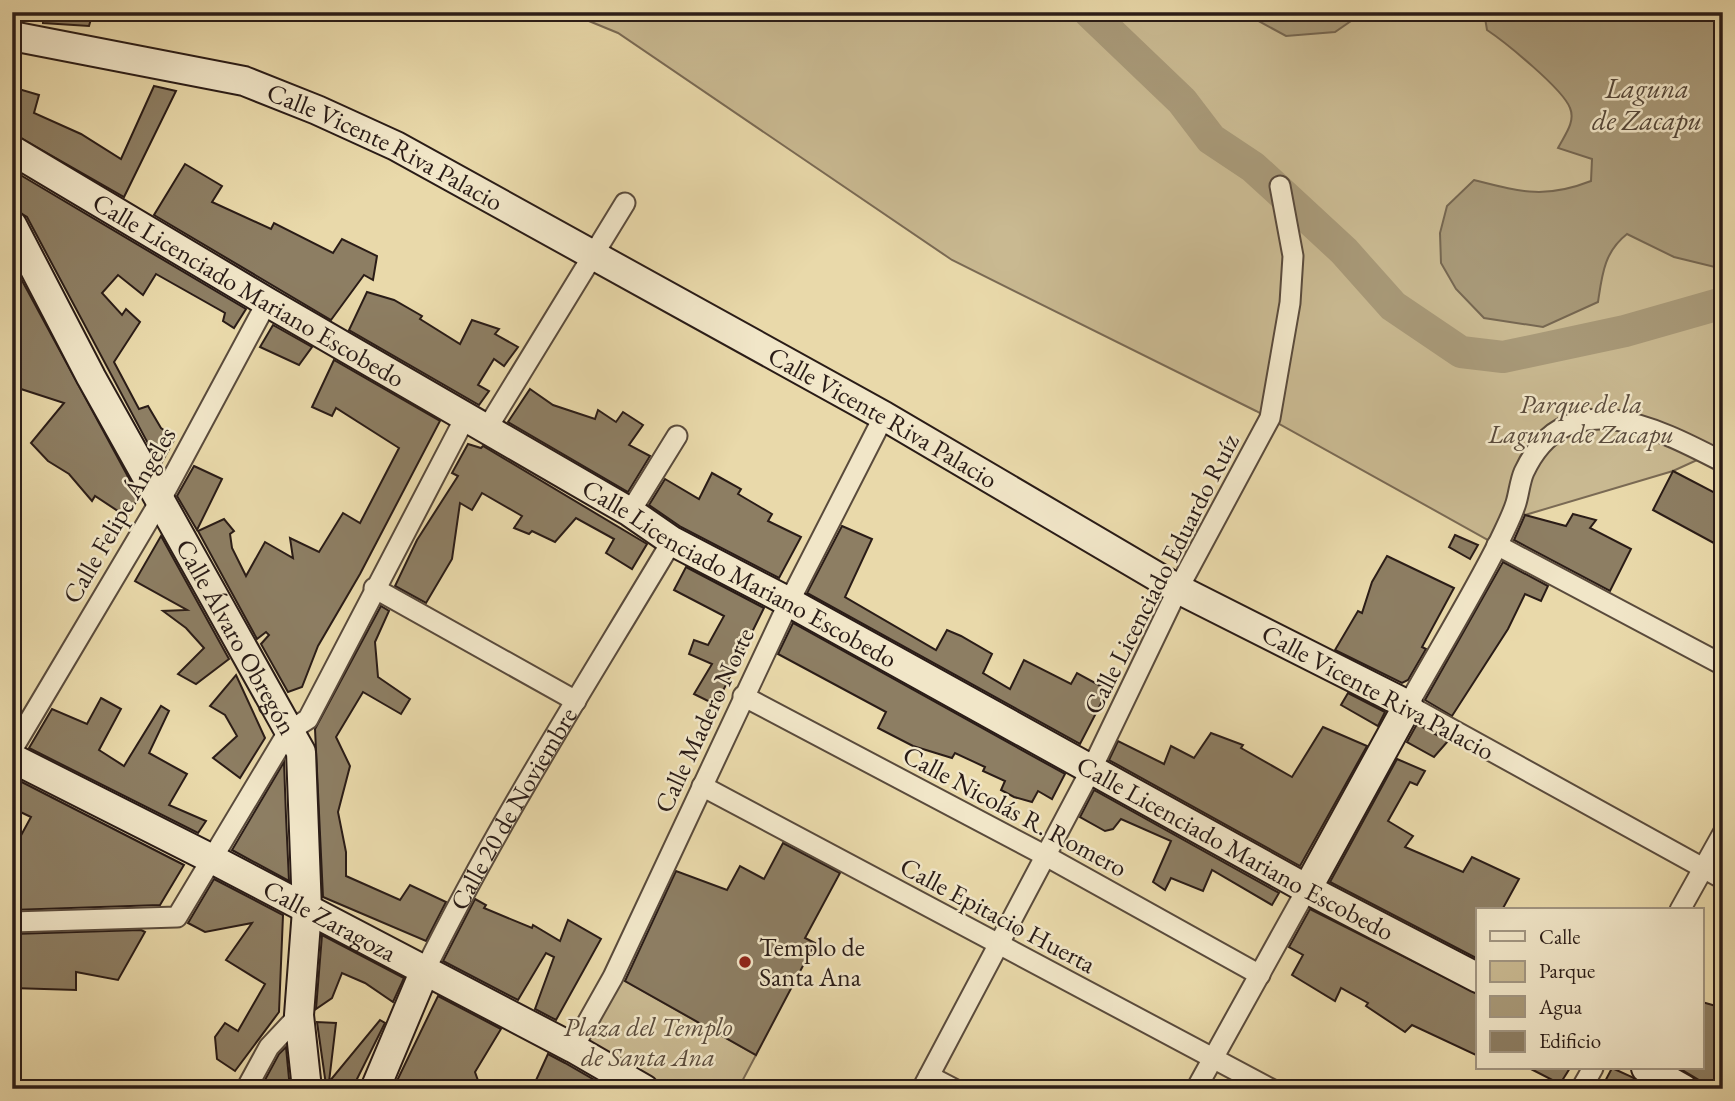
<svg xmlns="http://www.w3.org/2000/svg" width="1735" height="1101" viewBox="0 0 1735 1101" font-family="'EB Garamond',serif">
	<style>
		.green { fill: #c9b991; stroke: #7a6a54; stroke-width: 2 }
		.water { fill: #a89978; stroke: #766751; stroke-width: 2 }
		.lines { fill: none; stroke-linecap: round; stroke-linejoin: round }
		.river { stroke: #a89978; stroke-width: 32 }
		.building { fill: #8d7e63; stroke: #2a1c17; stroke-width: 2 }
		.street-casing { stroke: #5a4b3c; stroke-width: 23 }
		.secondary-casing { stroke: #2a1c17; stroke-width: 32 }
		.street { stroke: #f1e6c8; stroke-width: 19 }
		.secondary { stroke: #f1e6c8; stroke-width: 28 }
		.poi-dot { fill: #8f2418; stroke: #f1e6c8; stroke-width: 2.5 }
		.labels { text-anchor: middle; stroke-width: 5; stroke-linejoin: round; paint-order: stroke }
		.street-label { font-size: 26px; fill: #2a1c17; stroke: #f1e6c8 }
		.park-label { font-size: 26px; font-style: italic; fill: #5a4b3c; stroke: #f1e6c8 }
		.poi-label { font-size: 26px; fill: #2a1c17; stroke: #f1e6c8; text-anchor: start }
		.water-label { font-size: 28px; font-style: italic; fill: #564839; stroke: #f1e6c8 }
	</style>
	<rect width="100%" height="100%" fill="#e9d9aa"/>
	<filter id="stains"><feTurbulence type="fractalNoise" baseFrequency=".00286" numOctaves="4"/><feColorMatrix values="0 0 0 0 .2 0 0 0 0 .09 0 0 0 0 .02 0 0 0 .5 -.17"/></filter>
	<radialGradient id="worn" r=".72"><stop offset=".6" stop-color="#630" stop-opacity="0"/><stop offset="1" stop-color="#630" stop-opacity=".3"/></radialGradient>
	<g class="green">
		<polygon points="567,12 1723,12 1723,452 1708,455 1673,471 1525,515 1516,506 1497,545 1256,411 952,260 618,33"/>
		<polygon points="618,977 756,1055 738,1089 644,1089 573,1048"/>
	</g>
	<g class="water">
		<polygon points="1205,12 1364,12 1335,32 1286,36 1244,13"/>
		<path d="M1484,12H1723V269L1674,257L1627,234C1604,252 1602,275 1598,302L1543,327L1484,318L1456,289L1441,263L1440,233L1447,206L1474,180C1521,192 1545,199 1591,181L1592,159L1558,148C1564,136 1576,122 1570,108C1563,89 1505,42 1487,30Z"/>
	</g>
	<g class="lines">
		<polyline class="river" points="1089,12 1182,101 1211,139 1253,167 1276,188 1344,251 1393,306 1461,352 1503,357 1625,331 1723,303"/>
	</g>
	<g class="building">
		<polygon points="43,12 93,12 89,26 43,23"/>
		<polygon points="154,86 176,91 124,197 12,133 12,87 39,95 34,113 81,134 121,159"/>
		<polygon points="185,164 222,186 212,202 271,229 274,223 333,253 342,239 377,256 373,280 364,275 331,320 154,215"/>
		<polygon points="12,170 246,309 234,328 223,321 225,313 156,274 143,295 118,275 102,293 122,315 126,309 140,322 114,362 139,409 148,406 161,428 175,438 160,466 27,217 12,208"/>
		<polygon points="12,262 139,497 127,517 95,496 92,501 69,474 48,461 31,443 64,403 21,389 12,383"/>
		<polygon points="367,292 394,300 422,316 420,319 460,344 472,320 499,329 495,334 518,347 504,366 494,359 478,385 489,391 479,405 349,330"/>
		<polygon points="273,325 312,347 299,365 260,347"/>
		<polygon points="334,360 440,421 360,574 318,646 302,687 288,692 261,644 269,635 266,632 257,639 198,531 224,519 234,531 230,534 232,548 246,576 265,542 293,558 290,538 319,552 343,513 360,523 399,448 336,408 332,416 312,407"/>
		<polygon points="530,389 553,405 595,419 598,410 616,422 623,412 643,425 629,445 650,456 628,492 508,422"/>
		<polygon points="468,444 481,448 483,446 647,544 632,569 606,553 614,539 576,518 555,542 532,531 529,534 514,528 522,516 482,493 472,510 460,503 452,559 426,603 395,586 417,540 458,476 452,473"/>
		<polygon points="194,466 222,479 197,530 177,496"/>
		<polygon points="1673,471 1723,497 1723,548 1653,510"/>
		<polygon points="712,473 741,489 738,494 772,514 768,521 801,537 779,578 681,527 649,505 665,479 699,499"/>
		<polygon points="1573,514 1596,520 1590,528 1631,549 1610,591 1514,540 1525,515 1566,526"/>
		<polygon points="842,526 872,539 845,597 936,650 947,630 961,636 992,654 983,673 1010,689 1024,660 1071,684 1077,673 1108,690 1080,744 807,593"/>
		<polygon points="1455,535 1478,545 1470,559 1449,547"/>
		<polygon points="161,536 229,659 196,684 178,674 204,648 186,628 163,611 187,610 135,581"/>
		<polygon points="1387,556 1454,588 1422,647 1426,649 1408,680 1402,683 1335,650 1358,611 1362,613 1372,582"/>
		<polygon points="1503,562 1548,586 1541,601 1525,594 1508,629 1452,716 1425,700"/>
		<polygon points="686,567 764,608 716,705 694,694 712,664 689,654 694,640 708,645 724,616 674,590"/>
		<polygon points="381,606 389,611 375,642 378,677 410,699 401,714 363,692 336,737 350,766 338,812 346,852 346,876 400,900 410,885 446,902 426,941 323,897 315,729"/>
		<polygon points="793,623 1065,774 1052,799 1038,791 1032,802 1014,797 1001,790 1005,781 983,771 985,767 955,753 952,758 913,746 878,728 886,712 778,654"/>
		<polygon points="236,675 265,738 240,778 213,758 237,736 225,715 210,706"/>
		<polygon points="1348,693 1385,712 1378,726 1341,705"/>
		<polygon points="101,698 121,709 99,750 124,766 161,706 169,711 149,753 187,774 169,805 206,821 198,833 29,748 52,709 87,724"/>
		<polygon points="1417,724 1448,741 1434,757 1407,742"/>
		<polygon points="1323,727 1367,746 1300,866 1109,760 1118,741 1164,764 1171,746 1194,758 1211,733 1243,745 1241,748 1292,777"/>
		<polygon points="1397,759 1425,771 1417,785 1410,782 1388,821 1413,836 1405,847 1463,872 1472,857 1519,879 1502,910 1478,910 1478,959 1330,882"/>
		<polygon points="284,762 286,816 289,881 232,850"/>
		<polygon points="12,777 184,865 160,905 12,910 12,852 31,817 12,808"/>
		<polygon points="1094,790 1279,893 1272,905 1212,870 1203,891 1171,878 1165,890 1153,882 1171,841 1121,819 1113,829 1105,831 1080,817"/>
		<polygon points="783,843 840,873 805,938 815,943 756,1055 625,981 676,871 727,890 740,866 764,879"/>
		<polygon points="214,879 283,915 279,1012 235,1071 217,1059 215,1037 225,1023 238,1031 265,984 226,960 252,923 205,932 188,923"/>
		<polygon points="475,899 486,905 484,908 532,928 533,925 560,941 568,920 601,939 556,1020 535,1009 554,957 546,953 518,1000 443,961"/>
		<polygon points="1310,909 1478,994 1478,1056 1412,1025 1405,1032 1366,1006 1368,1003 1341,988 1335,1001 1292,975 1303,955 1289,947"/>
		<polygon points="141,930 145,932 118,980 76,972 76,990 12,988 12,934"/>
		<polygon points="322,935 404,978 393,1002 365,983 342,973 332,998 316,1009"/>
		<polygon points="438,996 501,1029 475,1072 481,1089 393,1089"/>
		<polygon points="1702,1002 1723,1008 1723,1089 1714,1089 1679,1068 1702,1068"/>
		<polygon points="380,1020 385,1023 352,1089 324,1089 326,1085 317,1022 336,1023 329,1082"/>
		<polygon points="286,1047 290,1089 260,1089 279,1054"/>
		<polygon points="548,1054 565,1063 610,1089 532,1089"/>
		<polygon points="1529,1068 1570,1068 1560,1084"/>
		<polygon points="1612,1068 1632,1077 1649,1089 1601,1089"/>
	</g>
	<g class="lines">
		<defs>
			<g id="street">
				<polyline points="486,430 625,203"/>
				<path d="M1723,462C1659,429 1567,380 1524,472C1520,481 1519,493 1516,503C1512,516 1505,529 1499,542C1471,598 1438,651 1408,705L1723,879"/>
				<polyline points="630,512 677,436"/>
				<polyline points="1497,545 1723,665"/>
				<polyline points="374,588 576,701"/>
				<polyline points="743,696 1046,856 1260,975"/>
				<polyline points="12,750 160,501 267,302"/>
				<polyline points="702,786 1271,1089"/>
				<polyline points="1680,910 1723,833"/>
				<polyline points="12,922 177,917 288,732 308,719 465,418"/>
				<path id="s1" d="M425,970C498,822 588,682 672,541"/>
				<polyline points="573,1048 613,977 789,602 884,416"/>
				<polyline points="929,1076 954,1089"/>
				<polyline points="246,1089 269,1047 299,1015"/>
				<polyline points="922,1089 1092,768 1178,589 1270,418 1290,303 1293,256 1280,186"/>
				<polyline points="1196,1089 1307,889"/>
				<polyline points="1581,1089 1593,1068"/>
			</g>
			<g id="secondary">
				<path id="s2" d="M12,36L244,81L317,110L396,146L884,416L1178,589L1408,705L1307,889"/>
				<path id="s3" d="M12,150L267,302L630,512L672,541L789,602L1307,889L1478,978"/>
				<path id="s4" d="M12,225L91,377L301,752L307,910L299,1015L307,1089"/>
				<path id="s5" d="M12,758L214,860L573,1048L644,1089"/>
				<polyline points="1646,1068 1683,1089"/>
				<polyline points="375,1089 425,970"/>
			</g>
		</defs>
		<use href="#street" class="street-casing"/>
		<use href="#secondary" class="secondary-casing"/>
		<use href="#street" class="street"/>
		<use href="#secondary" class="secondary"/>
	</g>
	<circle class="poi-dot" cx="745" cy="962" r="7"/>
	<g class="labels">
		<g class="street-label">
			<text dy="9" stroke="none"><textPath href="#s2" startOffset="392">Calle Vicente Riva Palacio</textPath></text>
			<text dy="9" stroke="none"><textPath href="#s3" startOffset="275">Calle Licenciado Mariano Escobedo</textPath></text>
			<text dy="9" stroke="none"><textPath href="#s2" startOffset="959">Calle Vicente Riva Palacio</textPath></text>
			<text transform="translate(119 515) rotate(-60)" y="9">Calle Felipe Ángeles</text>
			<text dy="9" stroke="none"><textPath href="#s3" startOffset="842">Calle Licenciado Mariano Escobedo</textPath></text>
			<text transform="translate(1161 574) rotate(-63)" y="9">Calle Licenciado Eduardo Ruíz</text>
			<text dy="9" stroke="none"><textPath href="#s4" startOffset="469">Calle Álvaro Obregón</textPath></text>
			<text transform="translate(1378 692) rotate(28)" y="9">Calle Vicente Riva Palacio</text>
			<text transform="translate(704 720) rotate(-65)" y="9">Calle Madero Norte</text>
			<text dy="9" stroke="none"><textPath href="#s1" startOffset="184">Calle 20 de Noviembre</textPath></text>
			<text transform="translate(1015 811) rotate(28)" y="9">Calle Nicolás R. Romero</text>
			<text dy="9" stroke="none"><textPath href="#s3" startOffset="1409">Calle Licenciado Mariano Escobedo</textPath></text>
			<text transform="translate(998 915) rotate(28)" y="9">Calle Epitacio Huerta</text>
			<text dy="9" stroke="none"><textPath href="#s5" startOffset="357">Calle Zaragoza</textPath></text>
		</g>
		<g class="park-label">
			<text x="1581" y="413">Parque de la<tspan x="1581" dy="30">Laguna de Zacapu</tspan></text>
			<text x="648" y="1036">Plaza del Templo<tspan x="648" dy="30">de Santa Ana</tspan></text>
		</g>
		<g class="poi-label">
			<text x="759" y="956">Templo de<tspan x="759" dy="30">Santa Ana</tspan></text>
		</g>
		<g class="water-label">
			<text x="1647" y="98">Laguna<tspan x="1647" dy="32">de Zacapu</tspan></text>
		</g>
	</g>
	<rect width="1735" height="1101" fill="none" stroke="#e9d9aa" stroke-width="42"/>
	<rect x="14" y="14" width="1707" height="1073" fill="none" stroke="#2a1c17" stroke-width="3.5"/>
	<rect x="21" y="21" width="1693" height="1059" fill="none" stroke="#2a1c17" stroke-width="2"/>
	<rect x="1476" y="908" width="228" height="161" fill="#f1e6c8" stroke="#a19581" stroke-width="2"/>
	<rect x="1490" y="931" width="35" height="10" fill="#f1e6c8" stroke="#a19581" stroke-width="2"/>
	<text x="1539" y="944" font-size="21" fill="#2a1c17">Calle</text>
	<rect x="1490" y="961" width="35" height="21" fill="#c9b991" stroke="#a19581" stroke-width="2"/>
	<text x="1539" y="978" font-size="21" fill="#2a1c17">Parque</text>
	<rect x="1490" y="996" width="35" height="21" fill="#a89978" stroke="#a19581" stroke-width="2"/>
	<text x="1539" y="1014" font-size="21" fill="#2a1c17">Agua</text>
	<rect x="1490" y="1031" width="35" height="21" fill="#8d7e63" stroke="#a19581" stroke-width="2"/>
	<text x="1539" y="1048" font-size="21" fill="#2a1c17">Edificio</text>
	<rect width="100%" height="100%" filter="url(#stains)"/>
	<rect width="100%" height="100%" fill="url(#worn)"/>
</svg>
